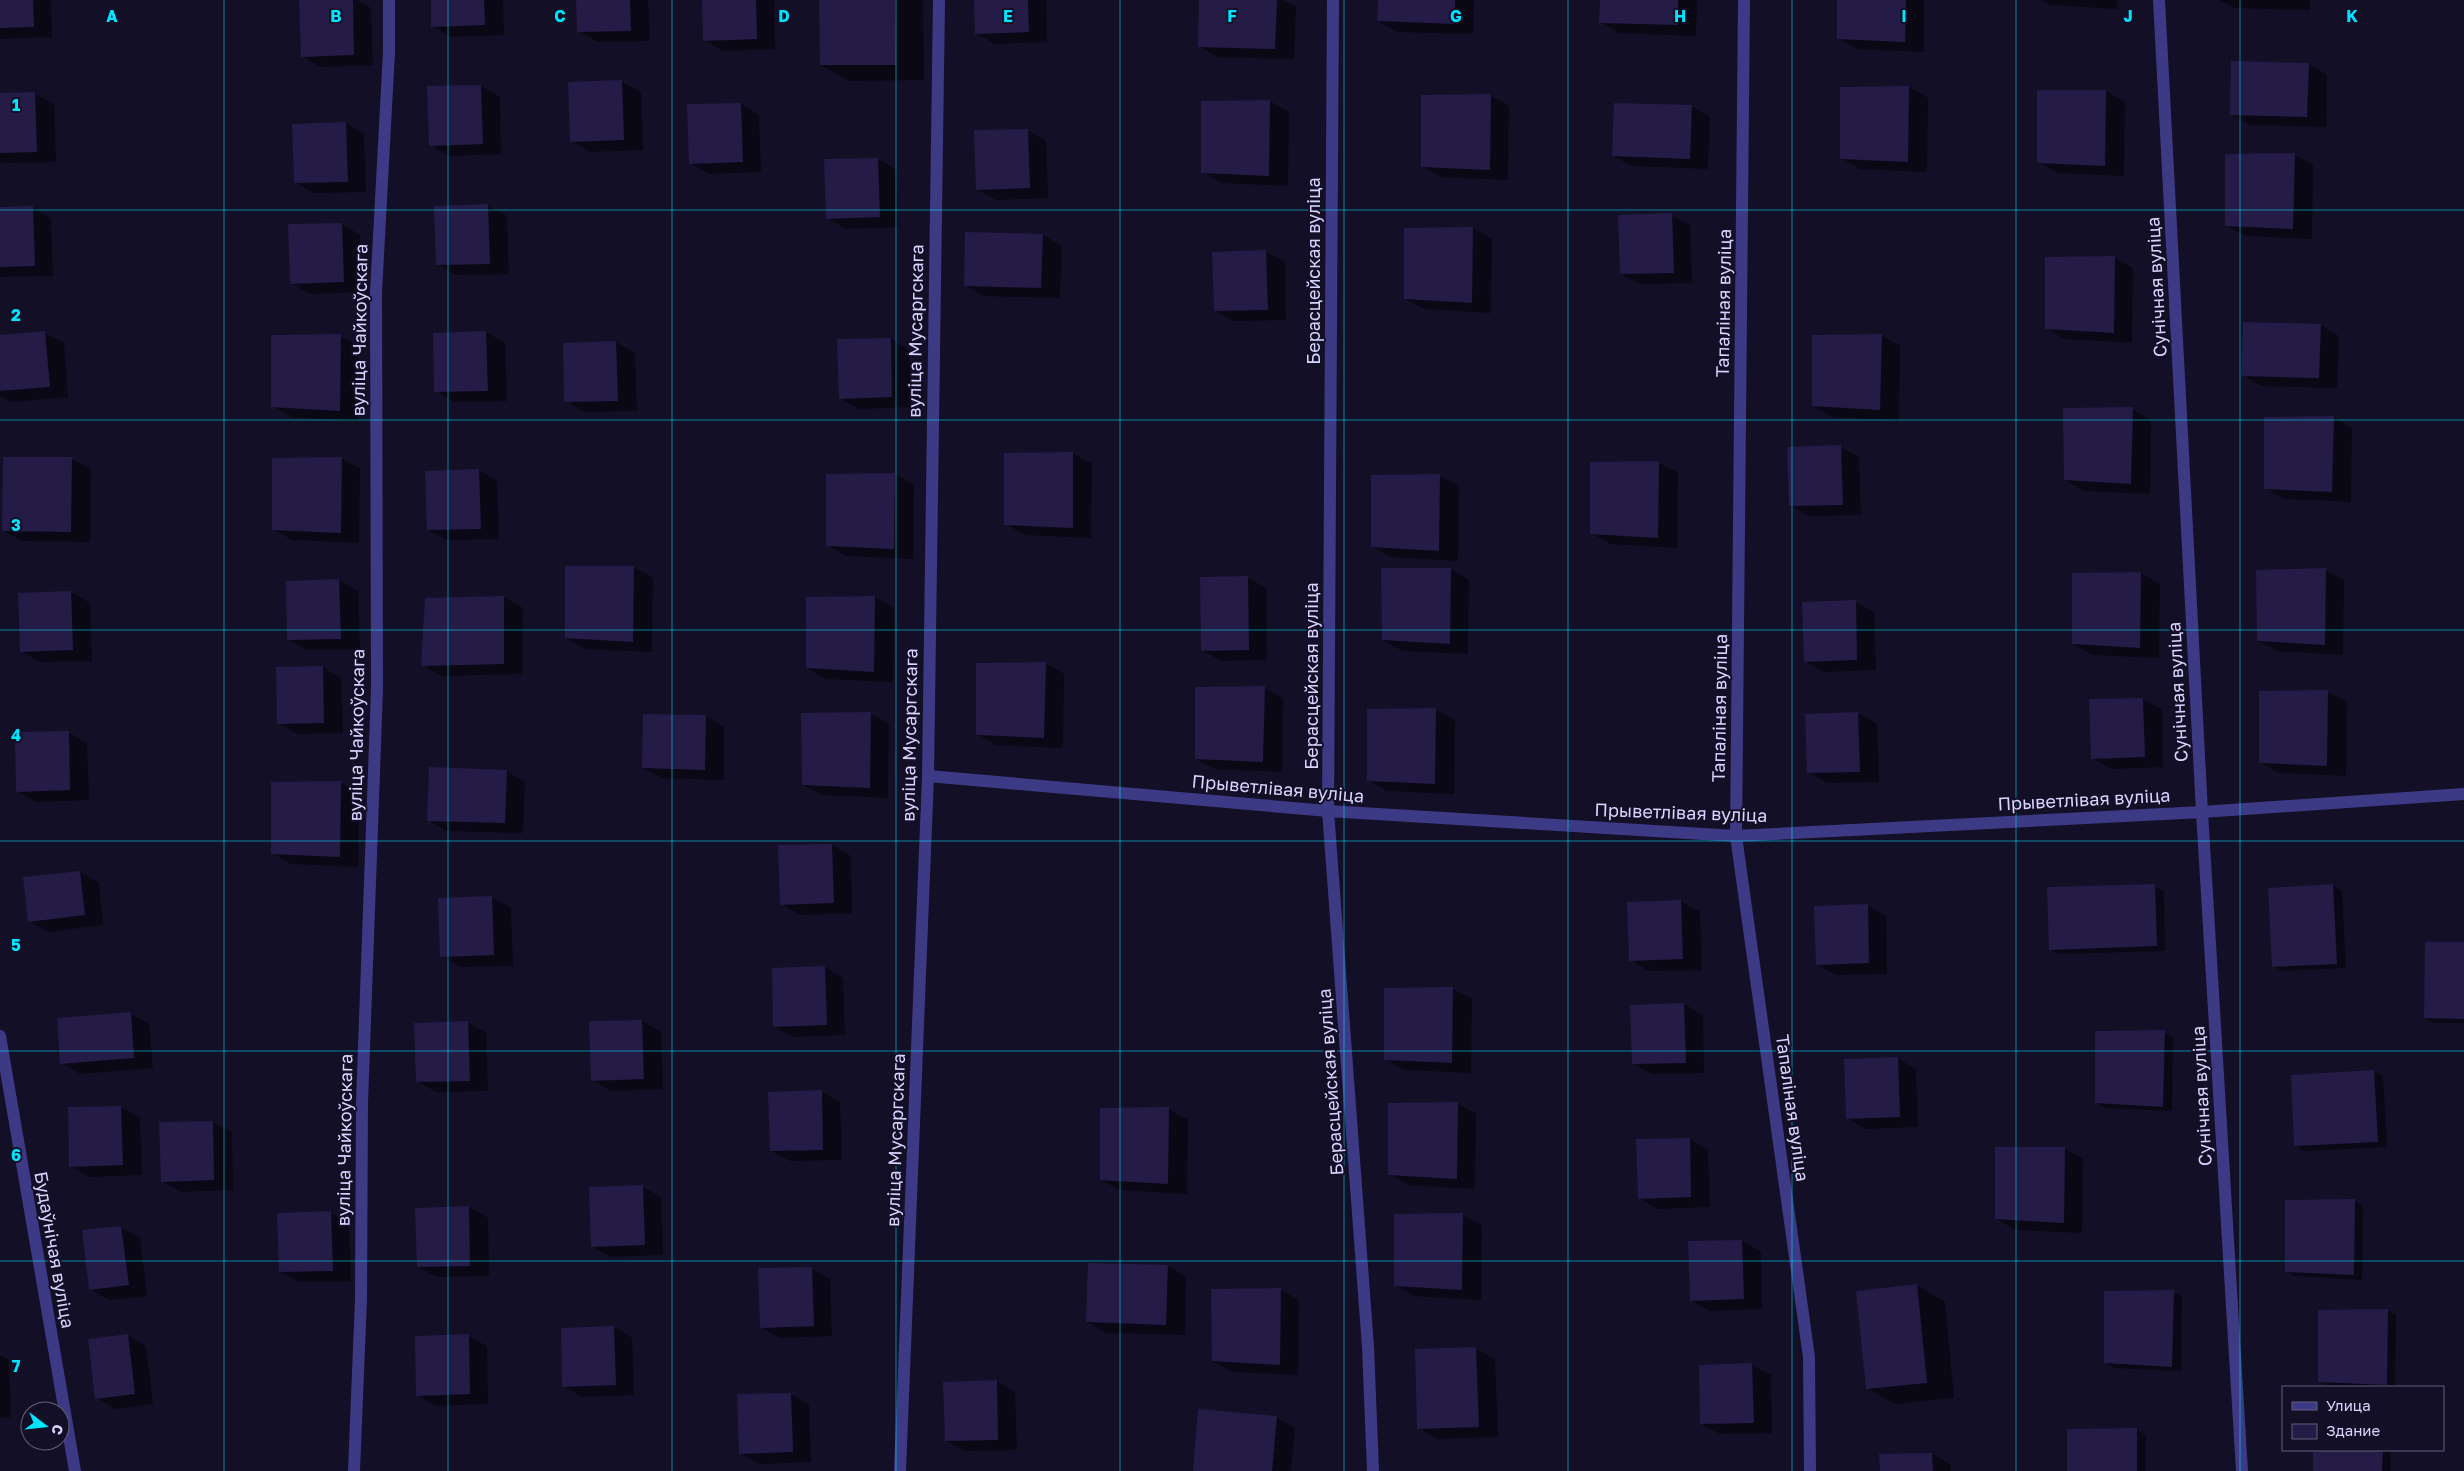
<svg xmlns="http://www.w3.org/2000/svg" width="2464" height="1471" viewBox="0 0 2464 1471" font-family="'Golos Text',sans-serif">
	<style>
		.shadow { fill: #0007 }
		.building { fill: #241b47 }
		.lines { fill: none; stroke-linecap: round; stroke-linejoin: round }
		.minor { stroke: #3d3a85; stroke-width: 12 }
		.grid { fill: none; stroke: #00e5ff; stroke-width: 1; stroke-opacity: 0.55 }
		.labels { text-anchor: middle; stroke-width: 4; stroke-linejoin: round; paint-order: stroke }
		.street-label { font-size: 18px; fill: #d9d4ff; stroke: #130f26 }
		.grid-label { font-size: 16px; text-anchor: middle; font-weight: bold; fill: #00e5ff; stroke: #130f26; stroke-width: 4; stroke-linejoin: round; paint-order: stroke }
	</style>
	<rect width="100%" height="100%" fill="#130f26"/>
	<g class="shadow">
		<polygon points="0,0 51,0 52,37 0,39"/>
		<polygon points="300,0 357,0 371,8 373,65 320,67 302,56"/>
		<polygon points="432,0 503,0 504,35 451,37 433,26"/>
		<polygon points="578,0 648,0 650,41 597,42 579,31"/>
		<polygon points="703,0 774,0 775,49 723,51 704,40"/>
		<polygon points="821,0 923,0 924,80 849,81 821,65"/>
		<polygon points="975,0 1046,0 1047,42 995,44 976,33"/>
		<polygon points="1200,0 1283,0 1296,7 1294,59 1218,57 1199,46"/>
		<polygon points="1379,0 1474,0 1473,34 1397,32 1378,21"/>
		<polygon points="1601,0 1697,0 1696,36 1619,33 1601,22"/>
		<polygon points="1838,0 1924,0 1924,52 1857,49 1838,38"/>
		<polygon points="2041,0 2117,0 2117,9 2050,5"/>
		<polygon points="2220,0 2310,0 2310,10 2233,8"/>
		<polygon points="2309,64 2327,75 2326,127 2250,125 2231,114"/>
		<polygon points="622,82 641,92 643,150 590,152 572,141"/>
		<polygon points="481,86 500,97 501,154 449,156 430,145"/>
		<polygon points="1909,87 1928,98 1927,172 1860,169 1841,158 1841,88"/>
		<polygon points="2106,91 2125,102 2124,176 2057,173 2039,162 2038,92"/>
		<polygon points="0,94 35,94 54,104 56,162 3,163 0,161"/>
		<polygon points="1490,95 1509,106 1508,180 1441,177 1422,166"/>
		<polygon points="1270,101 1289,112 1288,186 1221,183 1202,172"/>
		<polygon points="741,104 759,115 761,172 709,174 690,163"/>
		<polygon points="1691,106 1710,117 1708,169 1632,166 1613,156"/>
		<polygon points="346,123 364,134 366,192 314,193 295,182"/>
		<polygon points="1027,130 1046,141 1048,198 996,200 977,189"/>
		<polygon points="2294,154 2313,165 2312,239 2245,236 2226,225"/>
		<polygon points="878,159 897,170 898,227 846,229 827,218"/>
		<polygon points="488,206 507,216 509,274 456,275 438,265"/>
		<polygon points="0,208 33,208 51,218 53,276 0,277"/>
		<polygon points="1671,215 1690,225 1692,283 1640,284 1621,274"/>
		<polygon points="342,224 360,235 362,292 310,294 291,283"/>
		<polygon points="1473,228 1492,239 1491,313 1424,309 1405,299 1405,229"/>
		<polygon points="1043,235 1062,246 1060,298 984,296 965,285"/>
		<polygon points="1266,252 1285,262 1286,320 1234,321 1216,311"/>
		<polygon points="2115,258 2133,268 2132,343 2065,339 2047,328"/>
		<polygon points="2321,325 2339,336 2337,388 2261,386 2243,375"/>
		<polygon points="486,332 505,343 507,401 454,402 436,391 434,334"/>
		<polygon points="45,333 64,343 68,397 11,402 0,396 0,337"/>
		<polygon points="1881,335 1900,346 1899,420 1832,417 1813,406"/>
		<polygon points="340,336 359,346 358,421 291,417 273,406"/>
		<polygon points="890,339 909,350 911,407 859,409 840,398"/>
		<polygon points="616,342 635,353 637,411 584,412 566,401 564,344"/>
		<polygon points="2132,409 2151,420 2150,494 2084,491 2065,480"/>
		<polygon points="2333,417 2352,428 2351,502 2284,499 2265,488"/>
		<polygon points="1840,447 1859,457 1861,515 1809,516 1790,506"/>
		<polygon points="1073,453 1092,464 1091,538 1024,535 1006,524"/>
		<polygon points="5,458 72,459 91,469 90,542 22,541 3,530"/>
		<polygon points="341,458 360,469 359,543 292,540 273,529"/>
		<polygon points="1659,463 1678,473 1677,548 1610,544 1591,533 1591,464"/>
		<polygon points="479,470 497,481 499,539 447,540 428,530"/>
		<polygon points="895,474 914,485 913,559 846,556 827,545"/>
		<polygon points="1372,476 1440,476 1459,486 1458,561 1391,557 1372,546"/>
		<polygon points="634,567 653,578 652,652 585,649 566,638 566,568"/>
		<polygon points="1451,569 1469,580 1468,654 1402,651 1383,640"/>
		<polygon points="2326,570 2344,581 2343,655 2277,651 2258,641"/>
		<polygon points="2141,573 2160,584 2159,658 2092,655 2073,644"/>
		<polygon points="1247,577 1266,588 1267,660 1221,661 1202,650"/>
		<polygon points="339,580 358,591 360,649 307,650 289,640"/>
		<polygon points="71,592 90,603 92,661 40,662 21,651 19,594"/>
		<polygon points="504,597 523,608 522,674 441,676 423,665"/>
		<polygon points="875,597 894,608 893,682 826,679 807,668 807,598"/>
		<polygon points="1855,602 1874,612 1876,670 1824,672 1805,661"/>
		<polygon points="1045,663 1064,674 1063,748 996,745 977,734"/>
		<polygon points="322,667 341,678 343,733 297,734 278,723"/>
		<polygon points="1264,688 1283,698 1282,772 1215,769 1196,759"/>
		<polygon points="2260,692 2328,692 2347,702 2346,776 2279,773 2260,762"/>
		<polygon points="2143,699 2162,710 2163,767 2111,769 2092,758"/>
		<polygon points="1436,710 1455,720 1454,794 1387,791 1368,780"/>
		<polygon points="1858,713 1877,724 1879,782 1827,783 1808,772 1806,715"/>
		<polygon points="871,714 889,724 888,798 822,795 803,785"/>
		<polygon points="706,716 724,727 724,780 662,778 643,768"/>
		<polygon points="68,732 87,743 89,800 36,802 18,791"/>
		<polygon points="506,771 525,782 523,833 447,831 428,820"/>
		<polygon points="340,782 359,793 358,867 291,864 272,853"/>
		<polygon points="832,845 851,856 852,913 800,915 781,904"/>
		<polygon points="80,872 99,883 103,925 48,932 29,921"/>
		<polygon points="2333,885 2342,891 2346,968 2282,971 2273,966 2270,889"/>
		<polygon points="2154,886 2164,891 2165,951 2059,954 2050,949"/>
		<polygon points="492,897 511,908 513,966 460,967 442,956"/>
		<polygon points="1681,901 1700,912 1702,970 1649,971 1631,960"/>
		<polygon points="1867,905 1886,916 1887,974 1836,975 1817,965"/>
		<polygon points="2464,944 2464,1023 2434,1023 2425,1018"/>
		<polygon points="825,967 843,978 845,1035 793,1037 774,1026"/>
		<polygon points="1385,989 1453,989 1472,999 1471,1073 1404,1070 1385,1059"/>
		<polygon points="1684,1004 1703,1015 1704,1073 1652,1074 1634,1064"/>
		<polygon points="131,1014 149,1024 153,1068 80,1074 62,1063"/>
		<polygon points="642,1021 661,1032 663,1089 611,1091 592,1080 590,1022"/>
		<polygon points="467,1022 486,1033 488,1091 436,1092 417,1081"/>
		<polygon points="2164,1032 2173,1037 2172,1111 2105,1108 2096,1102"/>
		<polygon points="1897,1058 1916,1069 1918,1127 1866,1129 1847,1118"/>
		<polygon points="2374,1071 2383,1076 2387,1147 2305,1151 2296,1146"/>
		<polygon points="822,1092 840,1102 842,1160 790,1161 771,1151"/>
		<polygon points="1457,1103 1476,1114 1475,1189 1408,1185 1390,1174"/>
		<polygon points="121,1107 140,1118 142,1175 89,1177 71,1166"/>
		<polygon points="1169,1109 1188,1120 1187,1194 1120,1190 1101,1180"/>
		<polygon points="213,1122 232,1133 233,1190 181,1192 162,1181"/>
		<polygon points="1689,1139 1708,1150 1710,1207 1658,1209 1639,1198"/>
		<polygon points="2064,1148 2083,1159 2082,1233 2015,1230 1997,1219"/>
		<polygon points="643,1187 661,1197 663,1255 611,1257 592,1246"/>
		<polygon points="2354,1200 2363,1206 2362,1280 2295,1276 2286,1271"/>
		<polygon points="469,1207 488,1218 489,1276 437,1277 418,1267"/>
		<polygon points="330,1212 349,1223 351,1281 299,1282 280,1272"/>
		<polygon points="1463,1215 1482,1225 1481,1300 1414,1296 1395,1285 1395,1216"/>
		<polygon points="121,1227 140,1238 147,1296 109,1300 90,1289"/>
		<polygon points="1742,1241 1761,1252 1762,1309 1710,1311 1691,1300"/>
		<polygon points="1168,1266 1186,1277 1185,1335 1106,1333 1088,1322"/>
		<polygon points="811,1268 830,1279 832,1336 780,1338 761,1327"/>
		<polygon points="1917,1285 1945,1302 1954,1398 1895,1404 1867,1388"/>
		<polygon points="1281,1290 1299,1300 1298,1375 1232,1372 1213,1361"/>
		<polygon points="2173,1292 2182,1297 2181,1371 2114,1368 2105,1362"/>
		<polygon points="2387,1310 2396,1315 2395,1387 2328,1386 2319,1381"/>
		<polygon points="614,1327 632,1338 634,1395 582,1397 563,1386"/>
		<polygon points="127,1335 146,1346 153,1404 115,1409 97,1398"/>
		<polygon points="468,1336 487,1346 488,1404 436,1406 417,1395"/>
		<polygon points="1476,1349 1495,1359 1498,1437 1437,1439 1419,1428 1416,1351"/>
		<polygon points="0,1355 9,1360 11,1417 0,1418"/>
		<polygon points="1752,1365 1771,1375 1772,1433 1720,1434 1701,1424 1700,1366"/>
		<polygon points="997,1381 1015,1392 1017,1450 965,1451 946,1441"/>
		<polygon points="791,1394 809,1405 811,1462 759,1464 740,1453"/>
		<polygon points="1276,1417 1295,1428 1291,1471 1195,1471"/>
		<polygon points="2137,1430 2146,1435 2145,1471 2069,1471"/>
		<polygon points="2314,1450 2390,1450 2391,1471 2314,1471"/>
		<polygon points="1932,1454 1951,1465 1951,1471 1881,1471 1881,1456"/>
	</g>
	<g class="building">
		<polygon points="0,0 33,0 34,27 0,28"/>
		<polygon points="299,0 353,0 354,55 301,57"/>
		<polygon points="431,0 484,0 485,25 431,27"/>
		<polygon points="576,0 630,0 631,31 577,32"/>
		<polygon points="702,0 756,0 757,39 703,41"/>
		<polygon points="819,0 895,0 896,65 820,65"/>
		<polygon points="974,0 1028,0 1029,32 975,34"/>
		<polygon points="1199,0 1277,0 1275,49 1198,47"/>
		<polygon points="1378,0 1455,0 1455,24 1377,21"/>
		<polygon points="1600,0 1678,0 1678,25 1599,23"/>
		<polygon points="1837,0 1906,0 1905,42 1837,39"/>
		<polygon points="2231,61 2309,63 2307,117 2230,115"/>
		<polygon points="622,80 624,140 570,142 568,82"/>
		<polygon points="481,85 483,144 429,146 427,86"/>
		<polygon points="1909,86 1908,162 1840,159 1840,87"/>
		<polygon points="2037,90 2106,90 2105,166 2037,163"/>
		<polygon points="35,92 37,152 0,153 0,93"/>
		<polygon points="1491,94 1490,170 1421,167 1421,95"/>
		<polygon points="1270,100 1269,176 1201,173 1201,101"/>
		<polygon points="741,103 743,162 689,164 687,104"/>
		<polygon points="1614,103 1692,105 1690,159 1612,156"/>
		<polygon points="346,122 348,182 294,183 292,124"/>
		<polygon points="1028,129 1030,188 976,190 974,130"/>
		<polygon points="2295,153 2293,229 2225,226 2225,154"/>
		<polygon points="878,158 880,217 826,219 824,159"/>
		<polygon points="488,204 490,264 436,265 434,206"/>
		<polygon points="33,206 35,266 0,267 0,207"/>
		<polygon points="1672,213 1674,273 1620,274 1618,215"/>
		<polygon points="342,223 344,282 290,284 288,224"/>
		<polygon points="1473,227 1472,303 1404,299 1404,228"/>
		<polygon points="965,232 1043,234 1041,288 964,286"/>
		<polygon points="1266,250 1268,310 1214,311 1212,252"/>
		<polygon points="2115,256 2114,333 2045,329 2045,257"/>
		<polygon points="2243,322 2321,324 2319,378 2241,376"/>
		<polygon points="45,331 50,387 0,391 0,335"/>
		<polygon points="486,331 488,391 434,392 433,333"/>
		<polygon points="341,334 340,411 271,407 271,335"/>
		<polygon points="1882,334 1880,410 1812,406 1812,335"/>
		<polygon points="891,338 892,397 839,399 837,339"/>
		<polygon points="616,341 618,401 564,402 563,343"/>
		<polygon points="2133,407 2131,484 2064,480 2063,408"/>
		<polygon points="2334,416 2332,492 2264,489 2264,417"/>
		<polygon points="1841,445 1843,505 1789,506 1787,447"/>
		<polygon points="1073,452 1073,528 1004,525 1004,453"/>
		<polygon points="3,457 72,457 71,532 2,531"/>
		<polygon points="342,457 341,533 272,530 272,458"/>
		<polygon points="1659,461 1658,538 1590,534 1590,462"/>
		<polygon points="479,469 481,529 427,530 425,471"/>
		<polygon points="895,473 894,549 826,546 826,474"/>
		<polygon points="1440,474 1439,551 1371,547 1371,475"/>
		<polygon points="565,566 634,566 633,642 565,638"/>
		<polygon points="1381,568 1451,568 1450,644 1382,640"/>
		<polygon points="2326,568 2325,645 2257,641 2256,570"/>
		<polygon points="2141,572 2140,648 2072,644 2072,573"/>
		<polygon points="1248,576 1249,650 1201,651 1200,577"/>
		<polygon points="339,579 341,639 287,640 286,581"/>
		<polygon points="71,591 73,650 20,652 18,593"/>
		<polygon points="504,596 504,664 421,666 425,598"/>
		<polygon points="875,596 874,672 806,668 806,597"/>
		<polygon points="1856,600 1857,660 1804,662 1802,602"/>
		<polygon points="1046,662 1044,738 976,735 976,663"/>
		<polygon points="323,666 324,723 277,724 276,667"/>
		<polygon points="1265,686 1263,762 1195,759 1195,687"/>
		<polygon points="2328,690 2327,766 2259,763 2259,691"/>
		<polygon points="2143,698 2145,757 2091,759 2089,699"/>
		<polygon points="1436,708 1435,784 1367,781 1367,709"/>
		<polygon points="871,712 870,788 802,785 801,713"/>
		<polygon points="1858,712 1860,772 1807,773 1805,714"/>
		<polygon points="643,714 706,715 705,770 642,768"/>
		<polygon points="69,731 70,790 16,792 15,732"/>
		<polygon points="429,767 507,770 505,823 427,821"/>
		<polygon points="341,781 340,857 271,854 271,782"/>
		<polygon points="832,844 834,903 780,905 778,845"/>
		<polygon points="80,871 85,915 28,922 23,877"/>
		<polygon points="2155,884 2157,946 2049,950 2047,887"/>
		<polygon points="2333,884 2337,964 2272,967 2268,888"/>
		<polygon points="492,896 494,955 440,957 438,898"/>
		<polygon points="1681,900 1683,959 1629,961 1627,902"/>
		<polygon points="1868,904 1869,963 1816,965 1814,906"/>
		<polygon points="2425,942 2464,942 2464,1019 2424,1018"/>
		<polygon points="825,966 827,1025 773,1027 772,968"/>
		<polygon points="1453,987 1452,1063 1384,1060 1384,988"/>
		<polygon points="1684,1003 1686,1063 1632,1064 1630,1005"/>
		<polygon points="131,1012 134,1058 60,1064 57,1018"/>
		<polygon points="642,1020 644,1079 591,1081 589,1021"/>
		<polygon points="468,1021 470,1081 416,1082 414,1023"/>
		<polygon points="2165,1030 2163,1107 2095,1103 2095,1031"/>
		<polygon points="1898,1057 1900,1117 1846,1119 1844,1059"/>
		<polygon points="2374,1070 2378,1142 2294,1146 2291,1075"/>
		<polygon points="822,1090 823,1150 770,1151 768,1092"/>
		<polygon points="1458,1102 1457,1179 1388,1175 1388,1103"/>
		<polygon points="121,1106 123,1165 69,1167 68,1107"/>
		<polygon points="1169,1107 1168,1184 1100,1180 1100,1108"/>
		<polygon points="213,1121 214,1180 161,1182 159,1122"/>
		<polygon points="1690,1138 1691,1197 1638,1199 1636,1139"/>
		<polygon points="1995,1147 2065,1147 2064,1223 1995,1219"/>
		<polygon points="643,1185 645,1245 591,1247 589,1187"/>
		<polygon points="2355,1199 2354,1275 2285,1272 2285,1200"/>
		<polygon points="469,1206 470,1266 417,1267 415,1208"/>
		<polygon points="331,1211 333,1271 279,1272 277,1213"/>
		<polygon points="1463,1213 1462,1290 1394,1286 1394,1214"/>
		<polygon points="121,1226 129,1285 89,1290 82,1230"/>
		<polygon points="1742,1240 1744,1299 1690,1301 1688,1241"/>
		<polygon points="1088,1263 1168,1265 1166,1325 1086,1322"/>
		<polygon points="812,1267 814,1326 760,1328 758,1268"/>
		<polygon points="1917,1284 1927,1383 1866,1389 1856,1291"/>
		<polygon points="1281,1288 1280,1365 1212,1361 1211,1289"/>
		<polygon points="2174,1290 2172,1367 2104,1363 2104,1291"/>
		<polygon points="2388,1309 2387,1385 2318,1382 2318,1310"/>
		<polygon points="614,1326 616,1385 562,1387 561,1328"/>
		<polygon points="128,1334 135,1394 95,1399 88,1339"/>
		<polygon points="469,1334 470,1394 416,1396 415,1336"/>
		<polygon points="1476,1347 1479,1427 1417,1429 1415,1349"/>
		<polygon points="1752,1363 1754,1423 1700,1424 1699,1365"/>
		<polygon points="997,1380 998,1440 945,1441 943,1382"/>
		<polygon points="791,1393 793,1452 739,1454 737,1394"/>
		<polygon points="1198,1409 1277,1416 1272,1471 1193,1471"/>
		<polygon points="2137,1428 2137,1471 2067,1471 2067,1429"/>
		<polygon points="2313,1450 2383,1450 2382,1471 2313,1471"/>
		<polygon points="1932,1453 1933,1471 1880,1471 1879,1454"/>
	</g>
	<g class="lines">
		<g class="minor">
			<polyline points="1333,0 1328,811 1368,1347 1373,1471"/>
			<polyline points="1744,0 1736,836 1809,1357 1810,1471"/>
			<polyline points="2159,0 2202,812 2242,1471"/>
			<polyline points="928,776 1328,811 1736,836 2202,812 2464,794"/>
			<polyline points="0,1036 75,1471"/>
			<polyline points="354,1471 361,1299 362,1103 377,689 376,292 389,52 389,0"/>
			<polyline points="900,1471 928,776 939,0"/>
		</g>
	</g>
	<path class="grid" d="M224,0V1471M448,0V1471M672,0V1471M896,0V1471M1120,0V1471M1344,0V1471M1568,0V1471M1792,0V1471M2016,0V1471M2240,0V1471M0,210H2464M0,420H2464M0,630H2464M0,841H2464M0,1051H2464M0,1261H2464"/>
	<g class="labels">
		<g class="street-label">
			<text transform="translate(1314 271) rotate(-90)" y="6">Берасцейская вуліца</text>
			<text transform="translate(2157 287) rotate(-93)" y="6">Сунічная вуліца</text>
			<text transform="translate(1724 303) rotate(-89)" y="6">Тапаліная вуліца</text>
			<text transform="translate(360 330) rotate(-89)" y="6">вуліца Чайкоўскага</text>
			<text transform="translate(916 331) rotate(-89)" y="6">вуліца Мусаргскага</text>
			<text transform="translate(1312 676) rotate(-90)" y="6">Берасцейская вуліца</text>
			<text transform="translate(2178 692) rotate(-93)" y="6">Сунічная вуліца</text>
			<text transform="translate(1720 708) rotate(-89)" y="6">Тапаліная вуліца</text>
			<text transform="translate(357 735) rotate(-89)" y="6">вуліца Чайкоўскага</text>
			<text transform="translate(910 735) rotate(-89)" y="6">вуліца Мусаргскага</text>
			<text transform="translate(1278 789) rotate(5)" y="6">Прыветлівая вуліца</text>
			<text transform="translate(2084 800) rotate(-3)" y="6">Прыветлівая вуліца</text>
			<text transform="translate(1681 813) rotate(2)" y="6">Прыветлівая вуліца</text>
			<text transform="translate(1331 1082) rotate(-94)" y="6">Берасцейская вуліца</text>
			<text transform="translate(2202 1096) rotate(-93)" y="6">Сунічная вуліца</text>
			<text transform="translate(1792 1108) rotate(82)" y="6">Тапаліная вуліца</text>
			<text transform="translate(345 1140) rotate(-89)" y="6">вуліца Чайкоўскага</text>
			<text transform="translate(896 1140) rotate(-88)" y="6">вуліца Мусаргскага</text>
			<text transform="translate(54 1250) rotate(80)" y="6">Будаўнічая вуліца</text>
		</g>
	</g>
	<g class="grid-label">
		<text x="112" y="22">A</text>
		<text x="336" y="22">B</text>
		<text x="560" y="22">C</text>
		<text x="784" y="22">D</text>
		<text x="1008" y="22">E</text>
		<text x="1232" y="22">F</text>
		<text x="1456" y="22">G</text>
		<text x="1680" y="22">H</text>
		<text x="1904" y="22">I</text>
		<text x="2128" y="22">J</text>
		<text x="2352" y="22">K</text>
		<text x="16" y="111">1</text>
		<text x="16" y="321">2</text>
		<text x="16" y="531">3</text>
		<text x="16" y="741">4</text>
		<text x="16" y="951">5</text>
		<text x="16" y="1161">6</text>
		<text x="16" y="1372">7</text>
	</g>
	<rect x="2282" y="1386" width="162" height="65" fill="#130f26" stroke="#625e7d"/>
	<rect x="2292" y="1402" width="25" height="8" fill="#3d3a85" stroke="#625e7d"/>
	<text x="2326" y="1411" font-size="15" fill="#d9d4ff">Улица</text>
	<rect x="2292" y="1424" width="25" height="15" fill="#241b47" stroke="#625e7d"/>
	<text x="2326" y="1436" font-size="15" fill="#d9d4ff">Здание</text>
	<g transform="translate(45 1426) rotate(106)"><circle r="24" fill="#130f26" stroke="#625e7d"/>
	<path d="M0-4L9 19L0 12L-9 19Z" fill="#00e5ff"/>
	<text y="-8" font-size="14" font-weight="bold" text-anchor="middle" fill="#d9d4ff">С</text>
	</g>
</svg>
